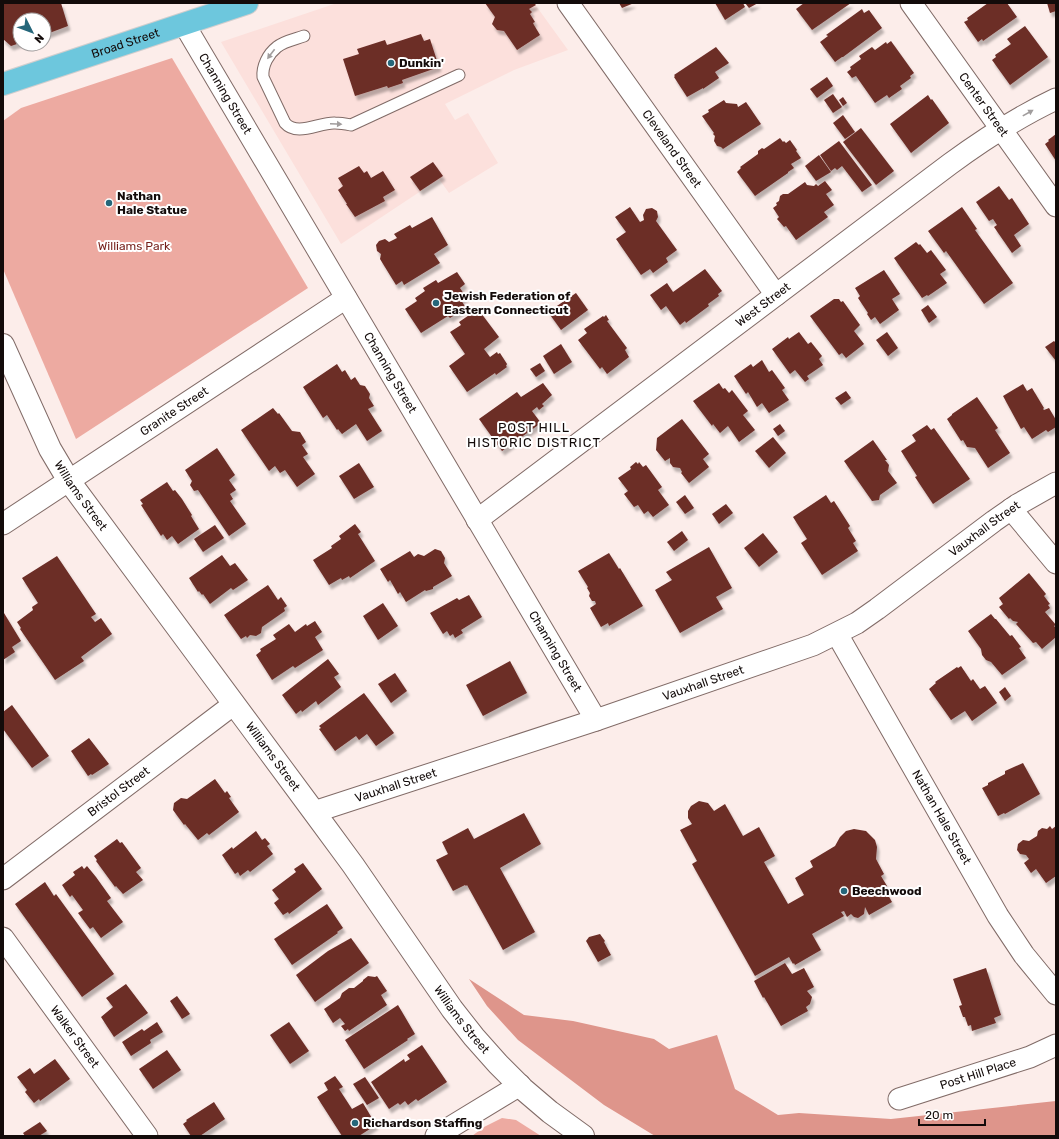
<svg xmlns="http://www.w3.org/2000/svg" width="1059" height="1139" viewBox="0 0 1059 1139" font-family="Rubik,sans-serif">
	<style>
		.built { fill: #fce0dc }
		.green { fill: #edaaa1 }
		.forest { fill: #de958b }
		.building { fill: #6c2d27; filter: url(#shadow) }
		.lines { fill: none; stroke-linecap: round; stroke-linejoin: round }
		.service-casing { stroke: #816b67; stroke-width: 13 }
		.minor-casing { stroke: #816b67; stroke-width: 23 }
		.tertiary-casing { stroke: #816b67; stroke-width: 24 }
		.primary-casing { stroke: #d0cece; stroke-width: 24 }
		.service { stroke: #fff; stroke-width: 11 }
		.minor { stroke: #fff; stroke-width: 21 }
		.tertiary { stroke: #fff; stroke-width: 22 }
		.primary { stroke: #6dc7dd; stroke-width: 22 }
		.oneway { fill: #a19d9d }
		.poi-dot { fill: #25667a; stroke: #fff; stroke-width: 1.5 }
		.labels { text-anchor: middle; stroke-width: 4; stroke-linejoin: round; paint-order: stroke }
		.street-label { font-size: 12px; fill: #130b0a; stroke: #fff }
		.poi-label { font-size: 12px; font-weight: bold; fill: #130b0a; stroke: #fff; text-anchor: start }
		.park-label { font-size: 12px; fill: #751f1a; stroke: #fff }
		.neighbourhood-label { font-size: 13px; letter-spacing: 1px; fill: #130b0a; stroke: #fff }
	</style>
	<defs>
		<filter id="shadow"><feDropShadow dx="2.5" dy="4.5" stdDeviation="1" flood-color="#0004"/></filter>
	</defs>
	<rect width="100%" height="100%" fill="#fcedea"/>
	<polygon class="built" points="337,3 534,3 568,50 514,70 445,104 455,120 468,113 498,163 449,193 439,179 341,244 221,42"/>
	<g class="green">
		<polygon points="172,58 308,288 76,439 3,269 3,121 21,108"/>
		<polygon points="502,1118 516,1120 541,1136 472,1136 484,1127"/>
	</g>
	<polygon class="forest" points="469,979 524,1015 573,1021 654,1039 669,1049 717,1035 735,1089 778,1115 799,1113 891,1119 1056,1101 1056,1136 655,1136 604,1105 518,1040 487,1006"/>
	<g class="building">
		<polygon points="6,3 61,3 68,26 44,35 44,20 20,20 20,43 11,46 3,39 3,8 4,4"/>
		<polygon points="485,3 534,3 536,5 529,9 532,12 530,14 535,22 533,23 534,25 540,35 517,50 504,31 497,30 492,24 495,17"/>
		<polygon points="619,3 634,3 622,8"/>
		<polygon points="715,3 743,3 745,7 725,20"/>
		<polygon points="745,3 758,3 749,8"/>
		<polygon points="804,3 851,3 812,30 796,9"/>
		<polygon points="988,3 1007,3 1017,17 983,41 982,39 978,42 964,22 968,20 967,18"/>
		<polygon points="1047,3 1056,3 1056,11 1050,13"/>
		<polygon points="862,9 864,13 869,10 882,28 843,57 842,57 835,62 820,42 828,36 826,35"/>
		<polygon points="1025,26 1048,57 1010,85 992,60 996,57 995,55 1011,44 1007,39"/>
		<polygon points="421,34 424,41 430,39 439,67 402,80 403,83 388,88 387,86 355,96 343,59 359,54 357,49 385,40 387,45"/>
		<polygon points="891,41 914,73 910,76 911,78 900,86 902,89 889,98 887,95 875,103 856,76 852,78 847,72 851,69 850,67 861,59 859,56 872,47 875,50 886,42 887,44"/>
		<polygon points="716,47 729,63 715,72 719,78 703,89 703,88 687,97 674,77 675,76 674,75"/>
		<polygon points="827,77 833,86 817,98 810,89"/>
		<polygon points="833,94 842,107 833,113 824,100"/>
		<polygon points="928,95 931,100 932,99 949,123 911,153 890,124"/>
		<polygon points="843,97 847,103 843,106 839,100"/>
		<polygon points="724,100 726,103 737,104 738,107 746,102 761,124 723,149 721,147 717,146 714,141 715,136 713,134 714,133 702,116 709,112 708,110"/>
		<polygon points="843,115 855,132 845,139 833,123"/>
		<polygon points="861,128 894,171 876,185 843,142"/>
		<polygon points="1056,134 1056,161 1045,144 1049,141 1048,140"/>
		<polygon points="780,138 783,142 784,141 786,143 790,140 797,150 796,151 801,158 791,164 794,168 788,172 788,173 755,196 737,172 741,168 740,167 758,154 758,151 762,148 764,149"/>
		<polygon points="839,141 872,185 862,192 842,166 837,170 835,168 831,171 820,155"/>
		<polygon points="819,155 831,172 816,181 805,166"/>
		<polygon points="433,162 443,176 420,191 410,177"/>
		<polygon points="359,166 364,173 367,171 371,178 383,171 395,190 383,197 385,201 355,217 346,204 347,204 338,190 343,186 338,178"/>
		<polygon points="825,181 832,190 826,194 834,205 824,212 828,217 796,240 786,226 784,227 777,219 779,217 773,208 777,205 776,203 779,201 780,196 783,194 788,194 805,182 807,185 814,186 816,184 818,186"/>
		<polygon points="999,186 1009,200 1012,198 1029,224 1014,235 1021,246 1012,253 994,227 997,225 993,219 989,221 976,202"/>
		<polygon points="630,207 640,222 644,220 643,215 646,209 652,208 657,211 658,217 656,221 677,250 666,258 668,262 653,273 650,269 641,275 616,239 626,232 615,217"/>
		<polygon points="962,207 977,229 975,230 1013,283 984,304 946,251 944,253 928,231"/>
		<polygon points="432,217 448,245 434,254 440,263 404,285 402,281 396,285 380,259 381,254 377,251 376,245 379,241 385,239 389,242 397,238 394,234 410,225 412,228"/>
		<polygon points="916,242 919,245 920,244 927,253 931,250 946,270 940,274 947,283 928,296 927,295 922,298 894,258"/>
		<polygon points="705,269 722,291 718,294 719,296 708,304 709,306 686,323 685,321 680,325 666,306 661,310 650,295 667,283 673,292"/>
		<polygon points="884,270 900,294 892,299 899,310 880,324 875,317 871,320 867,314 868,313 858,298 860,296 855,288"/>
		<polygon points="457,272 465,284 460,288 466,297 461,300 466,308 450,318 448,316 421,333 405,309 417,301 415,298 425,291 423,288 436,280 438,283"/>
		<polygon points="576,293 588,310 561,330 548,312"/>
		<polygon points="834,299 839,299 841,302 843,301 860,325 854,331 864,344 846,358 842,353 839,355 810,316"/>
		<polygon points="928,305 937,317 929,323 921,310"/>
		<polygon points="478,309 499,337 484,349 490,357 497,352 498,354 500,353 507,364 506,366 507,367 496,375 495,373 467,392 449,366 465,354 450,332 461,325 459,322"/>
		<polygon points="606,315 609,320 607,321 627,348 625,350 629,357 607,374 602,367 600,369 578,340 587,333 584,329 603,316 604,317"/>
		<polygon points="799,332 808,344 811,342 822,356 819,359 823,365 807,376 809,379 805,382 795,370 790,374 772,349 788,337 789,339"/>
		<polygon points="887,332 898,348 888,356 876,340"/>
		<polygon points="1054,341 1056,343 1056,361 1045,347"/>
		<polygon points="561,344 572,362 554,374 543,356"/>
		<polygon points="762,360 769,372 772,370 785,388 782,390 789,400 769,413 762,403 757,407 748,392 746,394 734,376 751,364 753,367"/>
		<polygon points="540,363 545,371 536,377 530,369"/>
		<polygon points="337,364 342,372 345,370 351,380 355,377 360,385 365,386 370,394 369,398 374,406 368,409 382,431 367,441 356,424 342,434 338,429 337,430 327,415 323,418 303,387"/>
		<polygon points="543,383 552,395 542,404 544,406 539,410 537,407 532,411 541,423 502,451 479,419 517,392 521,397"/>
		<polygon points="719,383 723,389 725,388 729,393 732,390 748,411 743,415 755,430 739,442 728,426 720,433 713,424 712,426 693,401"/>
		<polygon points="1023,384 1027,391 1032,388 1044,408 1043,409 1044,410 1049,408 1056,420 1056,427 1048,432 1046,430 1032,439 1024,427 1021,429 1003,396"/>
		<polygon points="846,391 851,398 841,405 835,398"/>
		<polygon points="977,397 998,428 995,430 1010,453 988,468 975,448 967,447 963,440 961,441 947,419 952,415 952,414"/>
		<polygon points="273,408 278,414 279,413 292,431 300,432 306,442 302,445 308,454 303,457 315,474 297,487 285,470 280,473 275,466 269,471 241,430"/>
		<polygon points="682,419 709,454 703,459 709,467 689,483 681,473 682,472 680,468 673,467 670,463 670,458 665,461 656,450 657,438"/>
		<polygon points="780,424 785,431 778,436 773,429"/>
		<polygon points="927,425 931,430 934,428 970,479 933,504 915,477 917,476 901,451 916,441 912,435"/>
		<polygon points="773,437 786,453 769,468 755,451"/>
		<polygon points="873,440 887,460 885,460 889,465 888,471 897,483 880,495 879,500 872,501 844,461"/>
		<polygon points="217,448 235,475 229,480 236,490 230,494 233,499 230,501 246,524 229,536 198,490 194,491 190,485 192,481 185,470"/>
		<polygon points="636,462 638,464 639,462 643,467 646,465 662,487 658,490 669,505 653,517 648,511 644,514 638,505 634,507 624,494 628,491 618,478 631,469 630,467"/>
		<polygon points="359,463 374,487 354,499 339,476"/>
		<polygon points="167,482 173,491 175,490 182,499 192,515 191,516 199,529 178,544 172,536 167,540 163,534 161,536 141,505 143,504 140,500"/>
		<polygon points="685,495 694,508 685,514 676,502"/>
		<polygon points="826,495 831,503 834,501 850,526 848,528 856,541 853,543 858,551 822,575 801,543 807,539 793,517"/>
		<polygon points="726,504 733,513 719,524 712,514"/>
		<polygon points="355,524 361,532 358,534 375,561 350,578 349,576 342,580 341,578 329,585 313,560 332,548 331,546 341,539 339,536"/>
		<polygon points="215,525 224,538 203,552 194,539"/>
		<polygon points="682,531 688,540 674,551 667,542"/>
		<polygon points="763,533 778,552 759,567 744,548"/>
		<polygon points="709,547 732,588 716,597 723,609 680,633 655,590 672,580 666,572"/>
		<polygon points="435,549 441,551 445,558 444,563 452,576 433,587 433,589 426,591 425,590 406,602 400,592 398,594 390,580 388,582 380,569 410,551 414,557 418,554 424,556"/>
		<polygon points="609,553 619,569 620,568 643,606 609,626 608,623 601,627 590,608 596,604 595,601 592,601 589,596 590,593 587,588 588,587 578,571"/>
		<polygon points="222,555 230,566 235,563 248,580 233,590 231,588 210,604 203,594 202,595 199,591 198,592 189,578"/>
		<polygon points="57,556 96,614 91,617 95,622 101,618 112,634 81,657 84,661 55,680 20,629 21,628 17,622 33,610 32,607 38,603 22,578"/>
		<polygon points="1029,573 1046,594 1044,596 1050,604 1048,605 1050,608 1045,612 1056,625 1054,626 1056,628 1056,637 1042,649 1036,642 1033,643 1016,624 1018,622 1013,621 1010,618 1009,619 999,607 1003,604 999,598"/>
		<polygon points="268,585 278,600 281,597 287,606 284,608 285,611 262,627 261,633 256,636 250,635 247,638 246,636 241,639 224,615"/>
		<polygon points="469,595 482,617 461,630 463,633 455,638 453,634 450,636 447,631 443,634 430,613 457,598 459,600"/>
		<polygon points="383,603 398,626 378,640 363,616"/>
		<polygon points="4,613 21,641 12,647 15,652 3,660"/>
		<polygon points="991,614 995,619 996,619 1010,636 1012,635 1021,647 1019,648 1026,658 1002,675 991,662 986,660 982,655 981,649 968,631"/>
		<polygon points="315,621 322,632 315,637 323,650 295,668 293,666 272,680 256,655 261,651 260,649 276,639 273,635 289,624 295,632 306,624 307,626"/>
		<polygon points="328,659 339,674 334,677 341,687 318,705 316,701 302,712 301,710 296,714 282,695"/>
		<polygon points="510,661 527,693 483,716 466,685"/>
		<polygon points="961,666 971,681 973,679 980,689 985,686 997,703 972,721 965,711 951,720 929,689 936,683 935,682 957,667 958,668"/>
		<polygon points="395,673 407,691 391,703 378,684"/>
		<polygon points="1005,687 1011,696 1005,701 999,692"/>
		<polygon points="364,693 394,733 376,746 367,734 359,740 356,736 335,751 319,729 321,728 319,726"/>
		<polygon points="12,705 49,756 32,768 3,729 3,712"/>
		<polygon points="89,738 109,764 92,775 91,774 88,776 71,751"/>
		<polygon points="1023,763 1040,794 1005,814 1004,813 998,816 982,788 988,785 988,783 1005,774 1005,771"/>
		<polygon points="215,779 225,793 227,791 231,797 229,798 239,812 209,835 207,833 198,840 185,824 184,825 173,810 174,803 181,798 187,799"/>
		<polygon points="699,801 708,803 714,811 725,804 743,836 759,827 775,856 764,862 788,904 804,895 795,878 813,867 810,861 835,846 840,837 846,831 854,829 866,831 875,840 877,847 876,859 884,874 881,876 887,886 884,888 892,902 869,915 865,907 864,914 858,918 854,917 851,914 847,917 844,911 841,912 844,916 812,934 821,950 795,965 794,963 793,964 789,957 755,976 692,864 697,861 680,830 692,824 688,818 688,811 691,806"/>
		<polygon points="524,813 541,844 500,868 535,932 503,950 467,885 466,886 465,885 453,891 436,860 448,854 442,842 468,828 474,839"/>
		<polygon points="1050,826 1052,829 1056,826 1056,876 1046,883 1036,869 1031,873 1024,863 1029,859 1026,855 1020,854 1017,850 1018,844 1023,840 1029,841 1037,836 1038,831 1042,828 1047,829"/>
		<polygon points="256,831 262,840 265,838 270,844 267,846 273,854 250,872 248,870 240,876 238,872 235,874 222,855 232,847 233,849"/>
		<polygon points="117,839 120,843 122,842 141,868 136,872 143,880 123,894 116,886 115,887 96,861 97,860 94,856"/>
		<polygon points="303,863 322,889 289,914 288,912 283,915 274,903 279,899 272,890 296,872 294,869"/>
		<polygon points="82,866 84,869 87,866 96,877 111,898 107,901 123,922 101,938 93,927 90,929 78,913 83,910 72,895 70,897 62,885 75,875 73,872"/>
		<polygon points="45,882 54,896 56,894 114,974 82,997 15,904"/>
		<polygon points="327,904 343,928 337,932 338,933 292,965 274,939"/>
		<polygon points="600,934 605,941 604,942 611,955 598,962 586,941 589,937"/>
		<polygon points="351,938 369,963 315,1002 296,975 328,951"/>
		<polygon points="785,963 792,974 804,968 814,987 807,991 812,997 810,1004 806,1007 808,1011 781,1026 764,997 763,998 754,981"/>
		<polygon points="986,968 1001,1015 994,1018 996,1023 972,1031 971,1025 968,1026 965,1017 963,1017 959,1006 962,1005 953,979"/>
		<polygon points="368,976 375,977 377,976 387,991 381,995 387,1005 349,1031 348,1029 345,1031 341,1026 345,1024 340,1018 333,1023 324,1009 340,998 342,993 349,988 354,988 363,981 363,980"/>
		<polygon points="126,984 148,1013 114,1037 101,1017 113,1007 106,998"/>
		<polygon points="177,996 190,1014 182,1019 170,1001"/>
		<polygon points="398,1005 415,1034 407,1039 408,1040 364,1069 345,1040"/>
		<polygon points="157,1022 163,1032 150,1040 151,1043 131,1056 122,1042 142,1029 144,1031"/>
		<polygon points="289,1022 309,1051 290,1064 270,1035"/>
		<polygon points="422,1045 447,1082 418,1101 416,1099 408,1105 405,1101 400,1105 398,1103 389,1109 371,1082 404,1059 405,1062 410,1059 407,1055"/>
		<polygon points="167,1050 181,1070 153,1089 139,1069"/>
		<polygon points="55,1059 70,1079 40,1101 39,1099 34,1103 25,1092 27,1090 17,1077 30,1068 34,1074"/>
		<polygon points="335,1076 343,1087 339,1089 352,1109 363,1103 376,1125 359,1136 342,1136 317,1097 328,1090 324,1083"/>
		<polygon points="365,1077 379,1098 367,1105 353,1084"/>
		<polygon points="214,1102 225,1119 200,1136 191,1136 183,1124 187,1121 186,1120"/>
		<polygon points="40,1122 47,1131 39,1136 25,1136 23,1133"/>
	</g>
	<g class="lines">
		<defs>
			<path id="service" d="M304,36C296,39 284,41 277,47C268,54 262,66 263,77L285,123C297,137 320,122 335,123C340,123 346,124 351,125L459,75"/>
			<g id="minor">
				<path id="s1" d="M568,3L776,295"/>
				<path id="s2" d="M911,3L1056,206"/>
				<path id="s3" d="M184,24L596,720"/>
				<polyline points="1011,509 1056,563"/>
				<path id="s4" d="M477,520L950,164C984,139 1018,117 1056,99"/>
				<path id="s5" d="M3,524L346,298"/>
				<path id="s6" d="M837,634L998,916L1024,955L1056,994"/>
				<path id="s7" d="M314,812L596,720L813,645L857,623L877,609L994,521L1017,505L1056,483"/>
				<path id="s8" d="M3,879L234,704"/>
				<path id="s9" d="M3,938L147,1136"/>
				<path id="s10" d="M899,1099L1030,1057L1056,1045"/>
				<polyline points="436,1136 520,1085"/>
			</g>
			<g id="tertiary">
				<path id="s11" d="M3,345L50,449L69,481L314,812L353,865L452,1009L474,1037L498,1064L523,1089L550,1112L583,1136"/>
			</g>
			<g id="primary">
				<path id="s12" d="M3,84L247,3"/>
			</g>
		</defs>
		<use href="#service" class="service-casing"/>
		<use href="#minor" class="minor-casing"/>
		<use href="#tertiary" class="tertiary-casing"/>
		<use href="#primary" class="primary-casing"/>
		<use href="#service" class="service"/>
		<use href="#minor" class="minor"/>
		<use href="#tertiary" class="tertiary"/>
		<use href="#primary" class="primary"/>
	</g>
	<defs><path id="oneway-solid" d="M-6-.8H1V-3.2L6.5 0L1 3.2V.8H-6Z"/></defs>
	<g class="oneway">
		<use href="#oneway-solid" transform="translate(271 54) rotate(127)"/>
		<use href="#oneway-solid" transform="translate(1028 113) rotate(-29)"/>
		<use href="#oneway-solid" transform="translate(336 124) rotate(2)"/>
	</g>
	<g class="poi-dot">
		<circle cx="391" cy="63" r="4"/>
		<circle cx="109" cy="203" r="4"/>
		<circle cx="436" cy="303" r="4"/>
		<circle cx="844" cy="891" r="4"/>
		<circle cx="355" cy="1123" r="4"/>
	</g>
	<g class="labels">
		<g class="street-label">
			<text dy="4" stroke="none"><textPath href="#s12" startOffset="129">Broad Street</textPath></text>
			<text dy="4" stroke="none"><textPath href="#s3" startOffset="81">Channing Street</textPath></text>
			<text dy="4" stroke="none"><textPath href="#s2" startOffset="125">Center Street</textPath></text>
			<text dy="4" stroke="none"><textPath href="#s1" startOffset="179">Cleveland Street</textPath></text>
			<text dy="4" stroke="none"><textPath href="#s4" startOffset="358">West Street</textPath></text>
			<text dy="4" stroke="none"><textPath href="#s3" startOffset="405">Channing Street</textPath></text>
			<text dy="4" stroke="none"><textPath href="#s5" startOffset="205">Granite Street</textPath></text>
			<text dy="4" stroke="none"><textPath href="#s11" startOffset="170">Williams Street</textPath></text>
			<text dy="4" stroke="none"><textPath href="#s7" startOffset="734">Vauxhall Street</textPath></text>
			<text dy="4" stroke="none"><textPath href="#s3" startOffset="729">Channing Street</textPath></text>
			<text dy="4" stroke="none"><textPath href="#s7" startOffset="410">Vauxhall Street</textPath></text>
			<text dy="4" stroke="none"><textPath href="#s11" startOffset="494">Williams Street</textPath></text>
			<text dy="4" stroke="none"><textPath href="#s7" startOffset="86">Vauxhall Street</textPath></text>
			<text dy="4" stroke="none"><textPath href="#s8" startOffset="145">Bristol Street</textPath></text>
			<text dy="4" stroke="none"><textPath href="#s6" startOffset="211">Nathan Hale Street</textPath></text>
			<text dy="4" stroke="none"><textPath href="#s11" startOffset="818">Williams Street</textPath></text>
			<text dy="4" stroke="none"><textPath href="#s9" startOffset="122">Walker Street</textPath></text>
			<text dy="4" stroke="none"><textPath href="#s10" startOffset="83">Post Hill Place</textPath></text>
		</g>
		<g class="poi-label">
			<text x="399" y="67">Dunkin'</text>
			<text x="117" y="200">Nathan<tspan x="117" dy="14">Hale Statue</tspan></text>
			<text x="444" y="300">Jewish Federation of<tspan x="444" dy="14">Eastern Connecticut</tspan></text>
			<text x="852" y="895">Beechwood</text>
			<text x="363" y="1127">Richardson Staffing</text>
		</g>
		<g class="park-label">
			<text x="134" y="250">Williams Park</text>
		</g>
		<g class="neighbourhood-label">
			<text x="534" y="432">POST HILL<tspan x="534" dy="15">HISTORIC DISTRICT</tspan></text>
		</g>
	</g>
	<rect width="1059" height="1139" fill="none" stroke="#130b0a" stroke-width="8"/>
	<g transform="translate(32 32) rotate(132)"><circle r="19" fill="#ffffff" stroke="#a19d9d"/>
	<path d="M0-3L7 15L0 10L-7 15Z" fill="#25667a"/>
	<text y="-6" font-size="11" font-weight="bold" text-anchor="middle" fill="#130b0a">N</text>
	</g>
	<path d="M919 1119v6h66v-6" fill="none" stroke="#130b0a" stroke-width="2"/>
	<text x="925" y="1119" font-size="12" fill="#130b0a" stroke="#ffffff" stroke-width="3" paint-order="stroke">20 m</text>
</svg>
